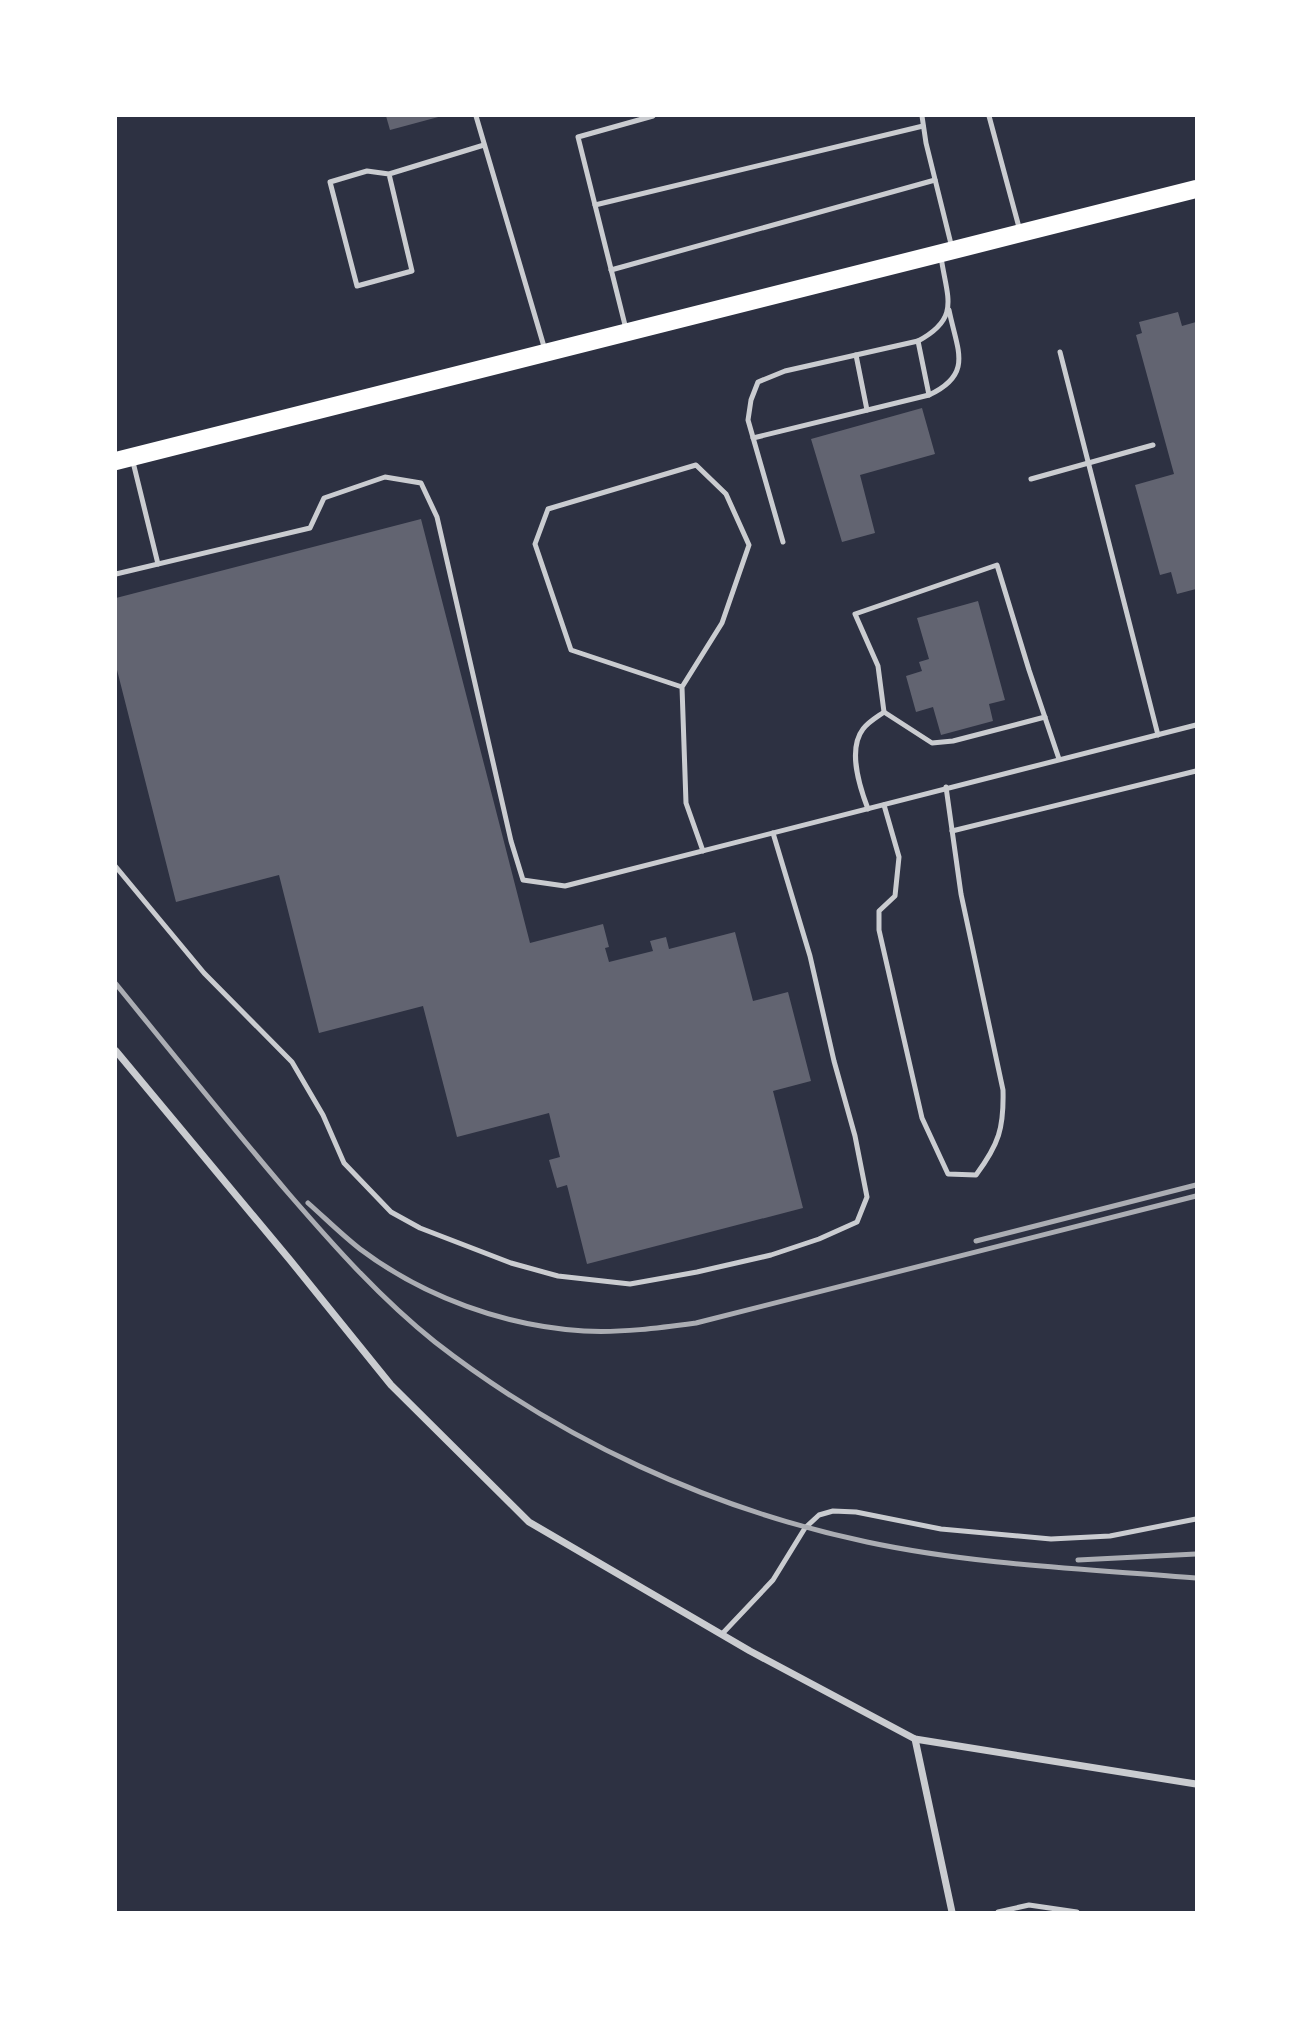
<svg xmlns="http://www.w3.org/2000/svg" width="1312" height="2028" viewBox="0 0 1312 2028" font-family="'Source Serif 4',serif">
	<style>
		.building { fill: #626471 }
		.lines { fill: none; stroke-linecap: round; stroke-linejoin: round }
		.service { stroke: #caccd0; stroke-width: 5 }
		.minor { stroke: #caccd0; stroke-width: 7 }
		.trunk { stroke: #fff; stroke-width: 18 }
		.rail { stroke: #abadb3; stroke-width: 5 }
	</style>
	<rect width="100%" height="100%" fill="#2d3142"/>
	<g class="building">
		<polygon points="386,116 442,116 390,130"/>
		<polygon points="1178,312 1182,326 1196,322 1196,589 1177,594 1171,572 1160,575 1135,485 1174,474 1136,335 1142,333 1139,322"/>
		<polygon points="922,408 935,454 860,475 875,533 842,542 811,439"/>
		<polygon points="421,519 530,943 603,924 609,947 605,948 609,962 653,951 650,941 666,937 669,949 735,932 753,1001 788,992 811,1081 773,1091 803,1208 587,1264 567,1185 557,1188 549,1160 560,1157 549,1113 457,1137 423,1006 319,1033 279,875 176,902 116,666 116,598"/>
		<polygon points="978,601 1005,700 989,704 993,721 941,735 933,707 916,712 906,676 922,671 919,662 929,659 917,618"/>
	</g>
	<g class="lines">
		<g class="service">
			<polyline points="476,116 545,350"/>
			<polyline points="922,116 926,143 952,248"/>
			<polyline points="989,116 1020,231"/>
			<polyline points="389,174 367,171 330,182 357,286 412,271 389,174 484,145"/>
			<polyline points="595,205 923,126"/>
			<polyline points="611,270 935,180"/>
			<polyline points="626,329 578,137 653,116"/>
			<polyline points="918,341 929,395"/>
			<polyline points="1060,352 1158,735"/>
			<polyline points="856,355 867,410"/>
			<path d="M753,438L929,395C974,374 957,350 949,310"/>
			<polyline points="133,462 158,564"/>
			<polyline points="1031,479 1153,445"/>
			<path d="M783,542L748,420L751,400L758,382L785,371L918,341C961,318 947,298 941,257"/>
			<polyline points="116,574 310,528 324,498 385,477 421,483 437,517 511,841 523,880 565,886 1196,725"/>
			<polyline points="682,687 571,650 535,544 548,509 696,465 726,494 749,545 722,623 682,687 686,803 703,851"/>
			<polyline points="884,712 932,743 953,741 1045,717"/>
			<path d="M884,805L899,857L895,896L879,911V930L922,1118L948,1174L976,1175C999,1144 1004,1128 1003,1090L961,894L946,787"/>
			<path d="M868,809C860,788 847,750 863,729C868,722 877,717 884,712L878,666L855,614L997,565L1029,670L1059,759"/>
			<polyline points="952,831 1196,771"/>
			<polyline points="116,867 204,973 292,1062 323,1115 344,1163 391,1212 420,1228 511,1263 558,1276 630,1284 697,1272 771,1255 819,1239 857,1222 867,1197 855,1136 834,1061 810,956 773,833"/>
			<polyline points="722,1634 773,1580 805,1528 819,1515 833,1511 856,1512 941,1529 1051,1539 1110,1536 1196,1519"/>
			<polyline points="998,1912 1029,1905 1077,1912"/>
		</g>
		<g class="minor">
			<polyline points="116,1051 290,1260 391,1385 529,1522 750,1651 915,1739 1196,1784"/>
			<polyline points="915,1739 952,1912"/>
		</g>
		<polyline class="trunk" points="116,461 1196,189"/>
		<g class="rail">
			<path d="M116,984C173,1054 230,1125 289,1194C334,1246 381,1299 435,1342C561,1440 711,1509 867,1542C975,1565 1087,1569 1196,1578"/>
			<path d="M308,1203C325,1218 342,1235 360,1249C424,1297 504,1326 584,1331C621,1333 659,1328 696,1323L1196,1196"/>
			<polyline points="976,1241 1196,1185"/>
			<polyline points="1078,1560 1196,1554"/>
		</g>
	</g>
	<rect width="1312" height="2028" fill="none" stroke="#ffffff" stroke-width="234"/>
</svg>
